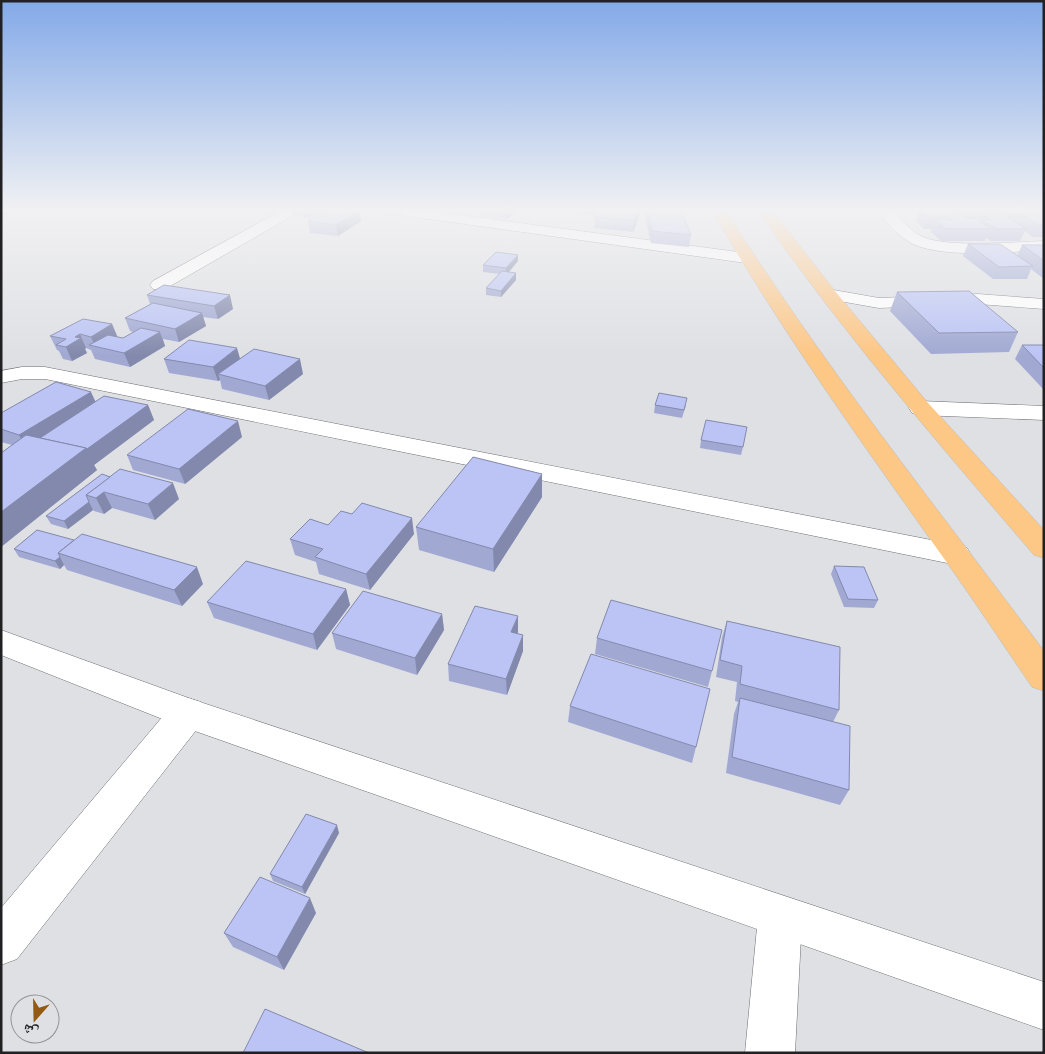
<svg xmlns="http://www.w3.org/2000/svg" width="1045" height="1054" viewBox="0 0 1045 1054" font-family="Cabin,'Noto Naskh Arabic',sans-serif">
	<style>
		.lines { fill: none; stroke-linecap: round; stroke-linejoin: round }
		.street-casing { stroke: #6c6d71; stroke-width: 1 }
		.secondary-casing { stroke: #6c6d71; stroke-width: 1 }
		.primary-casing { stroke: #bcbcbd; stroke-width: 1 }
		.street { fill: #fff; fill-rule: evenodd }
		.secondary { fill: #fff; fill-rule: evenodd }
		.primary { fill: #fdc786; fill-rule: evenodd }
		.wall { fill: #a1a9d3 }
		.shaded-wall { fill: #8389ac }
		.building { fill: #bbc4f5; stroke: #8389ac }
	</style>
	<rect width="100%" height="100%" fill="#dfe0e4"/>
	<g class="lines">
		<defs>
			<g id="street">
				<polygon points="284,209 301,209 299,212 165,289 159,290 153,289 150,285 153,281"/>
				<polygon points="378,209 414,209 746,253 752,255 754,258 752,261 746,263 385,213"/>
				<path d="M876,209H891C901,218 910,231 923,237C948,248 1015,242 1044,241V251C1007,251 946,259 913,244C899,237 884,221 876,209Z"/>
				<polygon points="828,289 879,298 978,294 1044,299 1044,309 978,304 879,308 822,298 819,294 822,290"/>
				<polygon points="22,367 45,367 957,545 967,548 971,555 967,562 957,565 45,379 22,379 1,383 1,371"/>
				<polygon points="920,401 1044,406 1044,420 920,415 912,413 909,408 912,403"/>
				<polygon points="188,698 201,702 206,713 201,724 17,959 1,965 1,908 175,702"/>
				<polygon points="780,895 796,901 802,917 795,1053 745,1053 758,917 764,901"/>
			</g>
			<polygon id="secondary" points="1,630 194,700 1044,982 1044,1030 175,724 1,655"/>
			<g id="primary">
				<path d="M711,209H725C821,363 935,505 1044,651V691L1032,687C1006,649 981,611 955,574C870,454 784,336 711,209Z"/>
				<path d="M757,209H771L834,290L928,403L1044,530V558L1034,555C938,443 841,331 757,209Z"/>
			</g>
		</defs>
		<use href="#street" class="street-casing"/>
		<use href="#secondary" class="secondary-casing"/>
		<use href="#primary" class="primary-casing"/>
		<use href="#street" class="street"/>
		<use href="#secondary" class="secondary"/>
		<use href="#primary" class="primary"/>
	</g>
	<g class="wall">
		<polygon points="324,209 308,218 293,215 292,210"/>
		<polygon points="480,209 519,209 507,219 481,216"/>
		<polygon points="578,209 640,209 639,217 633,232 594,228 595,216 578,214"/>
		<polygon points="643,209 680,209 691,235 689,247 651,243"/>
		<polygon points="919,209 1044,209 1044,237 1032,237 1025,231 1020,241 991,241 986,238 985,241 941,241 931,232 932,229 924,229 916,221"/>
		<polygon points="308,221 361,221 338,236 310,233"/>
		<polygon points="968,244 1017,256 1022,245 1044,245 1044,279 1031,269 1027,279 993,279 963,256"/>
		<polygon points="518,255 518,261 509,272 516,273 516,280 501,297 486,295 486,288 500,274 483,272 483,265"/>
		<polygon points="897,292 1018,332 1009,352 931,354 890,311"/>
		<polygon points="147,295 233,309 218,319 203,317 206,326 179,342 163,339 165,346 130,367 95,359 91,350 86,348 85,349 87,353 72,361 63,359 59,351 57,350 50,336 112,324 117,337 123,338 133,332 130,331 125,318 150,304"/>
		<polygon points="1022,345 1044,345 1044,390 1015,359"/>
		<polygon points="164,359 240,359 303,374 269,400 222,389 220,380 218,381 169,373"/>
		<polygon points="95,401 148,405 154,420 94,465 97,470 1,547 1,453 12,445 1,442 1,413"/>
		<polygon points="655,405 686,405 682,418 654,413"/>
		<polygon points="242,437 185,484 133,470 127,455"/>
		<polygon points="701,440 743,447 741,455 700,448"/>
		<polygon points="102,474 179,499 155,520 112,508 104,514 94,511 93,510 68,529 51,524 46,516"/>
		<polygon points="542,474 542,497 494,572 419,550 416,527"/>
		<polygon points="352,514 414,534 370,590 319,574 316,562 295,555 290,539 328,525"/>
		<polygon points="37,530 203,584 182,606 67,570 64,565 60,569 19,557 14,549"/>
		<polygon points="834,566 878,600 874,608 844,607 831,574"/>
		<polygon points="346,589 350,605 317,650 214,618 207,602"/>
		<polygon points="442,614 444,630 417,675 336,649 332,633"/>
		<polygon points="727,621 839,710 833,722 849,790 840,805 726,773 734,714 738,702 735,701 737,682 716,677 722,637"/>
		<polygon points="518,632 517,633 523,651 507,695 449,681 448,664"/>
		<polygon points="597,638 712,671 708,687 595,654"/>
		<polygon points="570,706 696,747 692,763 568,722"/>
		<polygon points="339,833 305,894 273,881 270,874"/>
		<polygon points="316,913 284,970 233,947 224,933"/>
	</g>
	<g class="shaded-wall">
		<polygon points="1,209 6,209 8,214 1,215"/>
		<polygon points="313,209 324,209 308,218 307,212"/>
		<polygon points="507,209 519,209 507,219"/>
		<polygon points="639,209 640,209 639,217 633,232 634,220"/>
		<polygon points="360,210 361,221 338,236 336,225"/>
		<polygon points="518,255 518,261 506,275 506,268"/>
		<polygon points="516,273 516,280 501,297 501,291"/>
		<polygon points="230,295 233,309 218,319 214,306"/>
		<polygon points="202,313 206,326 179,342 175,329"/>
		<polygon points="112,324 118,338 95,346 91,337"/>
		<polygon points="160,332 165,346 130,367 124,353"/>
		<polygon points="80,334 86,348 85,349 87,353 72,361 66,347 75,337"/>
		<polygon points="237,348 241,362 218,374 220,380 218,381 213,367"/>
		<polygon points="300,359 303,374 269,400 265,386"/>
		<polygon points="91,392 98,407 27,450 19,435"/>
		<polygon points="148,405 154,420 94,465 97,470 1,547 1,512 86,448"/>
		<polygon points="238,421 242,437 185,484 179,469"/>
		<polygon points="542,474 542,497 494,572 493,549"/>
		<polygon points="173,483 179,499 155,520 148,504"/>
		<polygon points="104,492 112,508 104,514 96,498"/>
		<polygon points="89,502 93,510 68,529 64,521"/>
		<polygon points="412,518 414,534 370,590 366,574"/>
		<polygon points="60,557 64,565 60,569 55,561"/>
		<polygon points="197,567 203,584 182,606 174,590"/>
		<polygon points="346,589 350,605 317,650 313,634"/>
		<polygon points="442,614 444,630 417,675 415,658"/>
		<polygon points="518,616 518,632 512,648 511,632"/>
		<polygon points="523,635 523,651 507,695 506,679"/>
		<polygon points="337,825 339,833 305,894 302,887"/>
		<polygon points="310,898 316,913 284,970 277,957"/>
	</g>
	<g class="building">
		<polygon points="294,209 313,209 307,212 292,210"/>
		<polygon points="329,209 350,209 360,210 336,225 308,221"/>
		<polygon points="599,209 639,209 634,220 594,217"/>
		<polygon points="647,209 680,209 691,235 652,231"/>
		<polygon points="919,209 965,210 969,213 958,213 966,218 976,218 990,229 946,229 935,220 952,220 949,217 928,217"/>
		<polygon points="974,209 998,209 976,210"/>
		<polygon points="1003,209 1027,209 1029,210 1017,210 1016,214 1010,214"/>
		<polygon points="1017,210 1044,210 1044,225 1038,225"/>
		<polygon points="977,212 1000,212 1026,229 996,229 982,220 992,220"/>
		<polygon points="968,244 1000,244 1033,266 999,267"/>
		<polygon points="1022,245 1044,245 1044,261"/>
		<polygon points="496,252 518,255 506,268 483,265"/>
		<polygon points="502,271 516,273 501,291 486,288"/>
		<polygon points="164,285 230,295 214,306 147,295"/>
		<polygon points="969,291 1018,332 939,333 897,292"/>
		<polygon points="153,303 202,313 175,329 125,318"/>
		<polygon points="83,319 112,324 91,337 80,334 75,337 81,338 66,347 56,345 66,339 50,336"/>
		<polygon points="141,328 160,332 124,353 89,345 108,335 123,338"/>
		<polygon points="189,340 237,348 213,367 164,359"/>
		<polygon points="1022,345 1044,345 1044,368"/>
		<polygon points="254,349 300,359 265,386 218,374"/>
		<polygon points="56,382 91,392 19,435 1,429 1,413"/>
		<polygon points="659,393 687,398 684,410 655,405"/>
		<polygon points="104,396 148,405 87,449 86,448 40,438"/>
		<polygon points="188,409 238,421 179,469 127,455"/>
		<polygon points="706,420 747,427 743,447 701,440"/>
		<polygon points="26,435 86,448 1,512 1,453"/>
		<polygon points="473,457 542,474 493,549 416,527"/>
		<polygon points="120,469 173,483 148,504 104,492 96,498 86,495"/>
		<polygon points="102,474 110,477 86,495 89,502 64,521 46,516"/>
		<polygon points="362,503 412,518 366,574 315,557 323,549 290,539 310,519 328,525 341,511 352,514"/>
		<polygon points="37,530 74,540 58,553 60,557 55,561 14,549"/>
		<polygon points="82,534 197,567 174,590 58,553"/>
		<polygon points="246,561 346,589 313,634 207,602"/>
		<polygon points="834,566 864,567 878,600 848,599"/>
		<polygon points="363,591 442,614 415,658 332,633"/>
		<polygon points="611,600 722,630 712,671 597,638"/>
		<polygon points="475,606 518,616 511,632 523,635 506,679 448,664"/>
		<polygon points="727,621 840,647 839,710 740,684 742,666 720,660"/>
		<polygon points="591,654 710,689 696,747 570,706"/>
		<polygon points="740,698 850,726 849,790 732,757"/>
		<polygon points="306,814 337,825 302,887 270,874"/>
		<polygon points="260,877 310,898 277,957 224,933"/>
		<polygon points="265,1009 369,1053 243,1053"/>
	</g>
	<linearGradient id="sky" x2="0" y2="1"><stop stop-color="#83a9e8"/><stop offset="0.59" stop-color="#f1f1f3"/><stop offset="1" stop-color="#f1f1f3" stop-opacity="0"/></linearGradient>
	<rect width="1045" height="356" fill="url(#sky)"/>
	<rect width="1045" height="1054" fill="none" stroke="#212123" stroke-width="5"/>
	<g transform="translate(35 1019) rotate(200)"><circle r="24" fill="#dfe0e4" stroke="#939497"/>
	<path d="M0-4L9 19L0 12L-9 19Z" fill="#925a13"/>
	<text y="-8" font-size="14" font-weight="bold" text-anchor="middle" fill="#212123">ش</text>
	</g>
</svg>
